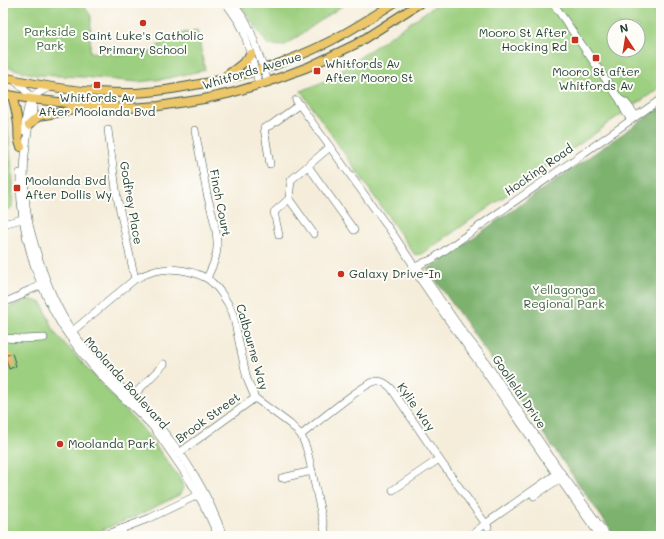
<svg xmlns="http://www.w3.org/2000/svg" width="664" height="539" viewBox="0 0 664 539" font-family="Mali,sans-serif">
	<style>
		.green { fill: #9ccf7f; stroke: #5e865a; fill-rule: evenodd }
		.forest { fill: #7db26e; stroke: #4e7851 }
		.building { fill: #ebb76f }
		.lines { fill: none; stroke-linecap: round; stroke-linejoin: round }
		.minor-casing { stroke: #3f574d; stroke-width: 8 }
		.major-casing { stroke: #3f574d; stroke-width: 10 }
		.minor { stroke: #fff; stroke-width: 7 }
		.major { stroke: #ecc669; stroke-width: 8 }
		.poi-dot { fill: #c8321e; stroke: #fdfcf7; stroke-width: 1.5 }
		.labels { text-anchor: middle; stroke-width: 4; stroke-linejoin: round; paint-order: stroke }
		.park-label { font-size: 12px; fill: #3e6247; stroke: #fdfcf7 }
		.poi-label { font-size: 12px; fill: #1f3d34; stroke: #fdfcf7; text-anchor: start }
		.street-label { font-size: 12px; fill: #1f3d34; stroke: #fdfcf7 }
	</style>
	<rect width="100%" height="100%" fill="#fdfcf7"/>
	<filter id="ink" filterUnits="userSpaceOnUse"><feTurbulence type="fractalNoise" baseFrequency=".025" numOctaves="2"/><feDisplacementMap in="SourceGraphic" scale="8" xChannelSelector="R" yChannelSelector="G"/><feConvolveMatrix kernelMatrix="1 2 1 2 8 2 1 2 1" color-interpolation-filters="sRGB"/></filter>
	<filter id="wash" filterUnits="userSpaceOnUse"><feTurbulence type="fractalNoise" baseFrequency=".012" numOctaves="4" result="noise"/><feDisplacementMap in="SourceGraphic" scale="16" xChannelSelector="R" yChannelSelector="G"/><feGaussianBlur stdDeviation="0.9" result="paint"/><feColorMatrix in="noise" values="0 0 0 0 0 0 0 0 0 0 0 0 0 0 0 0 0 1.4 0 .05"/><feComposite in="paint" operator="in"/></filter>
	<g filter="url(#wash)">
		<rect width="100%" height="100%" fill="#f5edda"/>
		<g class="green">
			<polygon points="3,3 82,3 91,16 90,52 120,55 149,53 171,36 197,30 205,70 164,79 138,82 83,77 36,75 3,66"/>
			<polygon points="239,3 346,3 284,46 268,45"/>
			<path d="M439,3H661V87L604,126V127L422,254L415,255L301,91L325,81ZM614,26H638V50H614Z"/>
			<polygon points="3,106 6,106 13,184 12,207 3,212"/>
			<polygon points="29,299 42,303 55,333 143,429 178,476 184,487 179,495 139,515 87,536 3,536 3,310"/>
		</g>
		<polygon class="forest" points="661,107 661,536 615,536 428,269"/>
		<g id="blocks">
			<polygon class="building" points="12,353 16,366 9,369 5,356"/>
		</g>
	</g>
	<g filter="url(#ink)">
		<use href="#blocks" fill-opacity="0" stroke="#3f574d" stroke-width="1"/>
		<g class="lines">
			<defs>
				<g id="minor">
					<polyline points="226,3 239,22 244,32 259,84"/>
					<polyline points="233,3 247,23 251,32 268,82"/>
					<polyline points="553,3 620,100 625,111 631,120"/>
					<path d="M13,79C19,85 28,91 31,99C32,102 33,108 33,111C33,116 30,121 29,125C27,135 26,145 25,155C23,180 25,213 32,236C41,269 53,303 72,331C95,364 126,391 153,420C183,452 209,495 223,536"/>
					<polyline points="296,100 395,237 412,263 413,269 418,276 447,318 480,364 559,478 600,536"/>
					<polyline points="621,100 626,103 636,116"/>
					<polyline points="108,130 117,197 135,279"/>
					<path d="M195,130C199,151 203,173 207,194C211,210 217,227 217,243C218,256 212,267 207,278"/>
					<path d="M24,131C27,109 26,94 52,87"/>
					<polyline points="270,164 264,128 271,125 300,104"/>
					<polyline points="308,166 354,230"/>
					<path d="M20,173C19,218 30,262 49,302C55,314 61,325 69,336C82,354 96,371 112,387C125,400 140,413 153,427C160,436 166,445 172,454C190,479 206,507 218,536"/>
					<polyline points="3,222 7,223 26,218"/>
					<polyline points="314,234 289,199 291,180 330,147"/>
					<polyline points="279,235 274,212 289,199"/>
					<polyline points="417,266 460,328 480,354 560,471 607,536"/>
					<polyline points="414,268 425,262 431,260 661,99"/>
					<polyline points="3,303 22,295 23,293 44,284"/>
					<path d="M69,334L135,279C141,276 148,273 155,271C171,267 191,270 206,278C217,284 228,302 233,314L247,379L255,398L290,424L301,435L306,447L309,458L326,536"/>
					<polyline points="3,338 23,339 44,338"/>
					<polyline points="128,401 164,364"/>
					<path d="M301,435C313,426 366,381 377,381C383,381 387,384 391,388L439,459L488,527"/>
					<polyline points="176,455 255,398"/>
					<polyline points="282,478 312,471"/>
					<polyline points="393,490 439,459"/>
					<polyline points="534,496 562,477"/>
					<polyline points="121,529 124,536"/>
					<polyline points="103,536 150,518 202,493"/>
					<polyline points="470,536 485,524 559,472"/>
				</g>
				<g id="major">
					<path d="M227,75C236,69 245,63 251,54"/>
					<path d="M3,77C44,87 85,93 126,93C153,93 179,88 205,83C228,78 253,73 275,65C300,56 325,45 347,32C363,23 378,13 394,3"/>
					<polyline points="3,94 31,99 94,106 129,108 159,106 204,99 231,93 268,82 308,67 356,44 420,3"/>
					<path d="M12,96C15,106 17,115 18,125C19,133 17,140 21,147"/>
					<polyline points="29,125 39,116 85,108"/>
				</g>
			</defs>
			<use href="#minor" class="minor-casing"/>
			<use href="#major" class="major-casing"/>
			<use href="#minor" class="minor"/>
			<use href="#major" class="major"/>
		</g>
	</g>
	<g class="poi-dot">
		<circle cx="143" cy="23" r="4"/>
		<rect x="571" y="36" width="8" height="8" rx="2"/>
		<rect x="592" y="54" width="8" height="8" rx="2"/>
		<rect x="313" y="67" width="8" height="8" rx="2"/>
		<rect x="93" y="81" width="8" height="8" rx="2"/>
		<rect x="13" y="184" width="8" height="8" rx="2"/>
		<circle cx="341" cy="274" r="4"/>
		<circle cx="60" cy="444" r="4"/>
	</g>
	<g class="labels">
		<g class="park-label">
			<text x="50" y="36">Parkside<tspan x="50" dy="14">Park</tspan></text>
			<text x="564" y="294">Yellagonga<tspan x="564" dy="14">Regional Park</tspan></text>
		</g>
		<g class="poi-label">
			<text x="567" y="37" text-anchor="end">Mooro St After<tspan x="567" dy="14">Hocking Rd</tspan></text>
			<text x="143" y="40" text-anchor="middle">Saint Luke's Catholic<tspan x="143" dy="14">Primary School</tspan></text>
			<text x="325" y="68">Whitfords Av<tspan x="325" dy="14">After Mooro St</tspan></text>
			<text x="596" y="76" text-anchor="middle">Mooro St after<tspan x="596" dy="14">Whitfords Av</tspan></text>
			<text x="97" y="102" text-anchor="middle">Whitfords Av<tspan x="97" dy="14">After Moolanda Bvd</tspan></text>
			<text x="25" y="185">Moolanda Bvd<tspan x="25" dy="14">After Dollis Wy</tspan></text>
			<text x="349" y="278">Galaxy Drive-In</text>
			<text x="68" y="448">Moolanda Park</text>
		</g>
		<g class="street-label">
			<text transform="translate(252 71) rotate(-17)" y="4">Whitfords Avenue</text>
			<text transform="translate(539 170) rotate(-35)" y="4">Hocking Road</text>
			<text transform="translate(131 203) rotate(80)" y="4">Godfrey Place</text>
			<text transform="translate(220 203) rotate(79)" y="4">Finch Court</text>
			<text transform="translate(252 347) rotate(74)" y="4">Calbourne Way</text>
			<text transform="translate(126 383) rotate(48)" y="4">Moolanda Boulevard</text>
			<text transform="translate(519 392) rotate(56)" y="4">Goollelal Drive</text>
			<text transform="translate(416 407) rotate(55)" y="4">Kylie Way</text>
			<text transform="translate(208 418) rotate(-36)" y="4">Brook Street</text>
		</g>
	</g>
	<rect width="664" height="539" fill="none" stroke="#fdfcf7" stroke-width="16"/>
	<g transform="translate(626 38) rotate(348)"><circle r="19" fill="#fdfcf7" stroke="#a4b0a9"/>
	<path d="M0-3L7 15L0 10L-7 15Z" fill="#c8321e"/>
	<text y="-6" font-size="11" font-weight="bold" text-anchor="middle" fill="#1f3d34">N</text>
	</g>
</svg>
